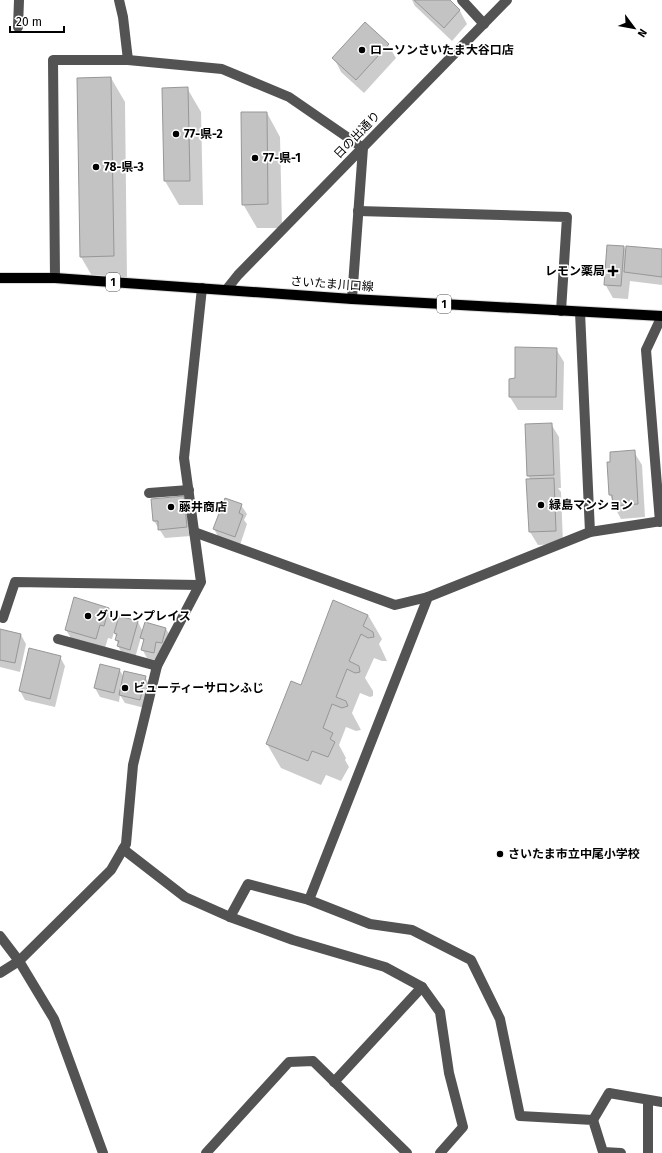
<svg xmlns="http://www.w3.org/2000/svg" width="662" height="1153" viewBox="0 0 662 1153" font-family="'Fira Sans','Noto Sans JP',sans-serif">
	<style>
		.shadow { fill: #0003 }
		.building { fill: #c3c3c3; stroke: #979797 }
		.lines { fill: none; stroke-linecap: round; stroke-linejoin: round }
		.major-casing { stroke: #dbdbdb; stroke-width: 12 }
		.minor { stroke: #535353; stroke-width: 10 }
		.major { stroke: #000; stroke-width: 10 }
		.poi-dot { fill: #000; stroke: #fff; stroke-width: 1.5 }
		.labels { text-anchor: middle; stroke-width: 3.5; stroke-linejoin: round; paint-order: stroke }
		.shield { fill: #fff; stroke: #4c4c4c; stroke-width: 1 }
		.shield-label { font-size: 11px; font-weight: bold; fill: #000 }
		.poi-label { font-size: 12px; font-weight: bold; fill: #000; stroke: #fff; text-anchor: start }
		.street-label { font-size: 12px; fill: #000; stroke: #fff }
	</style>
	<rect width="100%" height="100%" fill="#fff"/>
	<g class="shadow">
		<polygon points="412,0 448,0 460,11 467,24 452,41 415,6"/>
		<polygon points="388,45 396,58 364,93 341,72 334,58"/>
		<polygon points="111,78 125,102 127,280 95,281 81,257"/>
		<polygon points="187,88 201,112 203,205 179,205 165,181 164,89"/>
		<polygon points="267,113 280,137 282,228 257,228 243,204"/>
		<polygon points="624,247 627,252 662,250 662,285 630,281 628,299 613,298 605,284"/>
		<polygon points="556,349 564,362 563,410 518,410 510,397 516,379"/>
		<polygon points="551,424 559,437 561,488 558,488 561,492 563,544 538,545 530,532 531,480 528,476 526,425"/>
		<polygon points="634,452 642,465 645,517 621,519 614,506 610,494 611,463"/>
		<polygon points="184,497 189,506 191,536 165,538 154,521 152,500"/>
		<polygon points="241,505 247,514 244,520 247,524 240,545 219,538 214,529"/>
		<polygon points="109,608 117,622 112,639 108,638 104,651 74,643 66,630"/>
		<polygon points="368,615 382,639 379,644 387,661 382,661 374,658 365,678 373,691 373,696 370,697 360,693 352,713 361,730 356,731 346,727 339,745 346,758 345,760 349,767 341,781 326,775 321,785 281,768 267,744 301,686"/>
		<polygon points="138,622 143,632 166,629 171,637 159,661 147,658 142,649 144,642 141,637 135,658 123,655 118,646 115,633"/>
		<polygon points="0,630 21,635 26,644 20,672 0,667"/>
		<polygon points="60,657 65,666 55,707 25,700 20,691"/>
		<polygon points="101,665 119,669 124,677 145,677 150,686 145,708 125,703 120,695 119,702 100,697 95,688"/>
	</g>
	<g class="building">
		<polygon points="414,0 450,0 460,10 444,28"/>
		<polygon points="365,22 389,44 356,80 332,58"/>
		<polygon points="111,77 114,256 80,257 77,78"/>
		<polygon points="188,87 190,181 164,181 162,88"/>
		<polygon points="241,112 267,112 268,204 242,205"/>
		<polygon points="607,245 624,246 621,286 604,285"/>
		<polygon points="626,246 662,249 662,277 624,272"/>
		<polygon points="515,347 557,348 556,397 509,397 509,379 515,378"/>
		<polygon points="552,423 554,475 527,476 525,424"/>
		<polygon points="635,450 638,504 613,506 612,495 609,495 607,462 610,462 610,452"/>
		<polygon points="554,478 556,531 529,532 526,479"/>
		<polygon points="184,496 187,527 158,530 158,521 153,521 151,499"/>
		<polygon points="225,498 242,504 239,513 243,515 235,537 213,529"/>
		<polygon points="74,597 109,608 104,626 100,625 96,639 65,630"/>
		<polygon points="333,600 368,615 363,626 373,632 374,637 368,638 361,634 349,661 359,666 360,672 355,673 347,669 336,697 346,701 348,706 342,708 332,704 323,728 333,733 330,739 335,742 328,757 312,751 308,761 266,744 291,681 301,685"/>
		<polygon points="119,616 138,621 130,650 117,646 119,641 115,640 117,634 114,633"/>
		<polygon points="145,622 166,628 162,643 156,642 154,653 141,650 144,639 140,638"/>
		<polygon points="0,629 21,634 15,663 0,660"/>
		<polygon points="29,648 61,656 50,699 19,691"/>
		<polygon points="100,664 120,669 114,693 94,688"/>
		<polygon points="124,671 146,676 140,700 119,695"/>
	</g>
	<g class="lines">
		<defs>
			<polyline id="major" points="0,278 55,278 352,299 662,316"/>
		</defs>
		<use href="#major" class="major-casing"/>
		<g class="minor">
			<polyline points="119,0 123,17 128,60"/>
			<polyline points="462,0 484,24"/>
			<polyline points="18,27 19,0"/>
			<polyline points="358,211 567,217 561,311"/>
			<polyline points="55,278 53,60 128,60 222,69 289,97 363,148 352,299"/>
			<polyline points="226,290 238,275 507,0"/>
			<polyline points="580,312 590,532 428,597 309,900 370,924 412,930 471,960 500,1019 520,1116 593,1120 603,1152 621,1153"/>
			<polyline points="149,493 189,490"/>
			<polyline points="660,522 646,350 662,316"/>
			<polyline points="194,532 395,605 428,597"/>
			<polyline points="590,532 662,521"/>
			<polyline points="3,618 15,582 199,585"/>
			<polyline points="58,639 157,666"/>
			<polyline points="123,849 185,897 230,917 293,940 385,967 422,987 440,1012 449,1073 463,1127 440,1153"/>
			<polyline points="230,917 248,884 309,900"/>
			<polyline points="0,936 19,961 54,1019 103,1153"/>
			<polyline points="0,973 19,961 111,870 126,844 133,765 157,666 201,582 184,458 202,288"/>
			<polyline points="334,1082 422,987"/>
			<polyline points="593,1120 609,1093 662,1102"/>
			<polyline points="206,1153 289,1062 313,1061 407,1153"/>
			<polyline points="648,1153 648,1100"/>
		</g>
		<use href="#major" class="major"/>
	</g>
	<g class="poi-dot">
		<circle cx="362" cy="50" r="4"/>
		<circle cx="176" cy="134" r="4"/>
		<circle cx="255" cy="158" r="4"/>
		<circle cx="96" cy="167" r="4"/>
		<path d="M611 265h4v4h4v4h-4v4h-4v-4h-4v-4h4z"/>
		<circle cx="541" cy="505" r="4"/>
		<circle cx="171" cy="507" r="4"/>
		<circle cx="88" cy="616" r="4"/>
		<circle cx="125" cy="688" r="4"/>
		<circle cx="500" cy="854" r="4"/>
	</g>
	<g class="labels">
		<g class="shield">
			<rect x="106" y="273" width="14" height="18" rx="3"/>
			<rect x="437" y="295" width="14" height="18" rx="3"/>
		</g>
		<g class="shield-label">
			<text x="113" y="286">1</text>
			<text x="444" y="308">1</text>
		</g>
		<g class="poi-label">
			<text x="370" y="54">ローソンさいたま大谷口店</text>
			<text x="184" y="138">77-県-2</text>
			<text x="263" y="162">77-県-1</text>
			<text x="104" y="171">78-県-3</text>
			<text x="605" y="275" text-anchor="end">レモン薬局</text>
			<text x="549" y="509">緑島マンション</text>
			<text x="179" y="511">藤井商店</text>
			<text x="96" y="620">グリーンプレイス</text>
			<text x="133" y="692">ビューティーサロンふじ</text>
			<text x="508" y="858">さいたま市立中尾小学校</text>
		</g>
		<g class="street-label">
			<text transform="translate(357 135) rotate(-46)" y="4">日の出通り</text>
			<text transform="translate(332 284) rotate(4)" y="4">さいたま川口線</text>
		</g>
	</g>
	<g transform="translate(634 28) rotate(122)" stroke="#ffffff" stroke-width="3" paint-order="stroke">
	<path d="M0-3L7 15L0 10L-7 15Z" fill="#000000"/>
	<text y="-6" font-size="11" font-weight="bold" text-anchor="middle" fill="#000000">N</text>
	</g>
	<path d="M10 26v6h54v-6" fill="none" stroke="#000000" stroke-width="2"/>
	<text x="16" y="26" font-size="12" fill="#000000" stroke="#ffffff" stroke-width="3" paint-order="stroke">20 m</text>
</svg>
